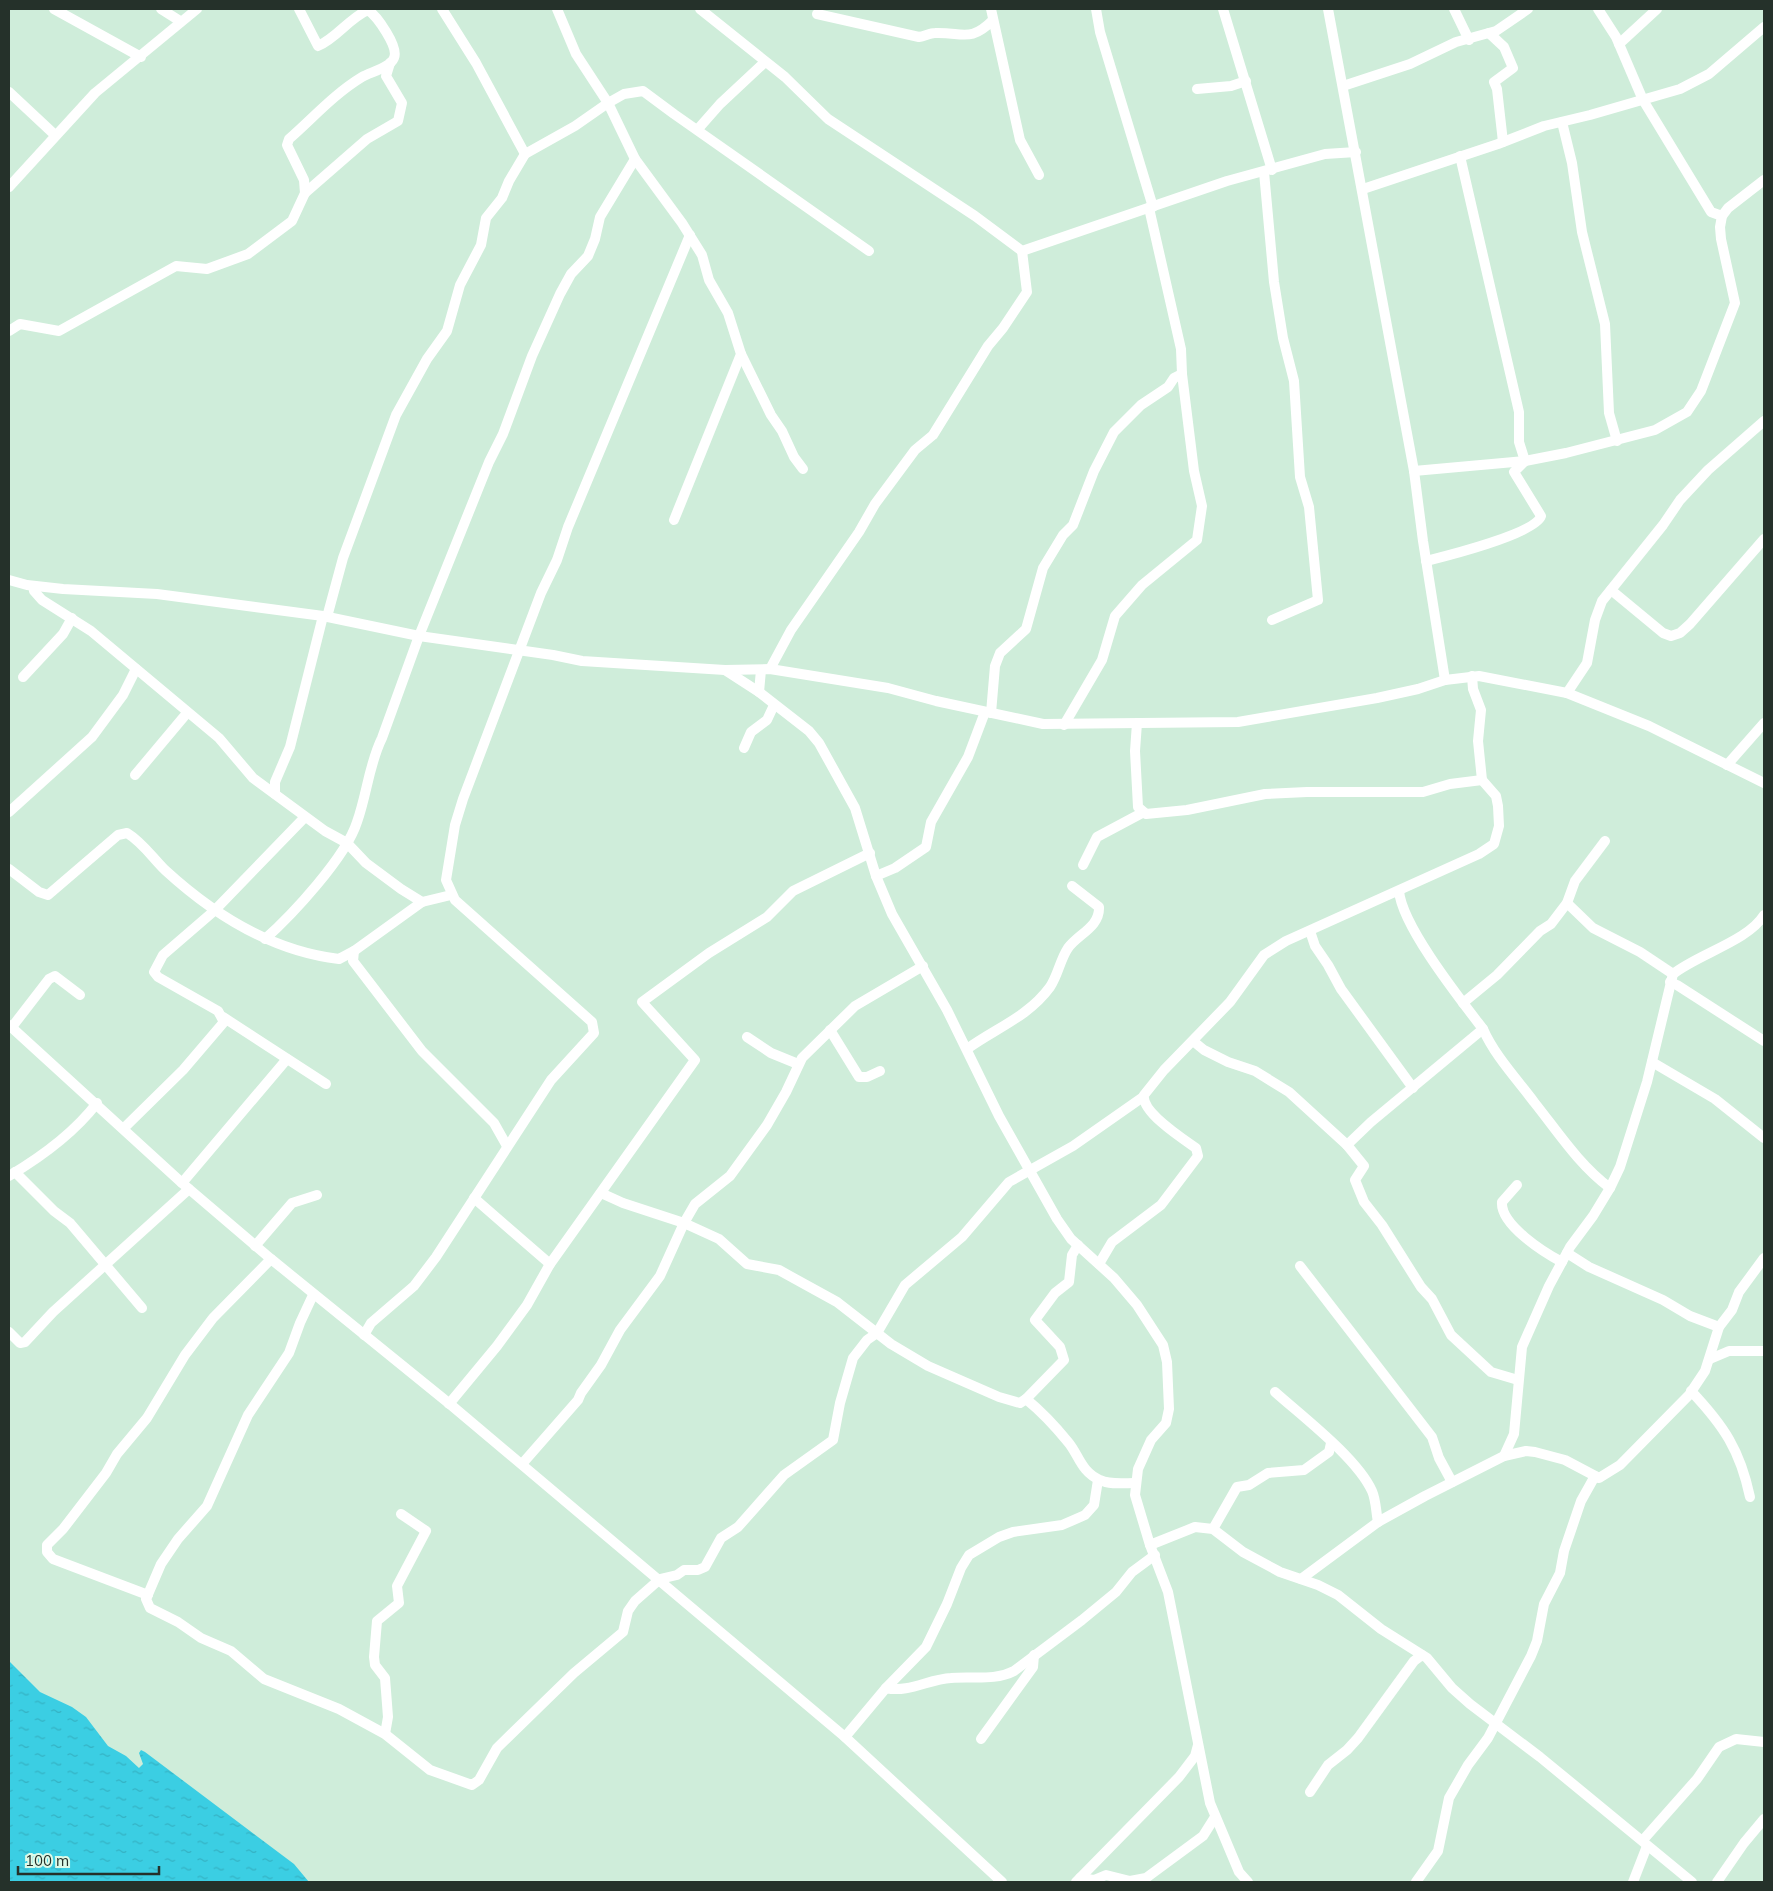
<svg xmlns="http://www.w3.org/2000/svg" width="1773" height="1891" viewBox="0 0 1773 1891" font-family="Mulish,sans-serif">
	<style>
		.water { fill: url(#water-ripples) }
		.lines { fill: none; stroke-linecap: round; stroke-linejoin: round }
		.street { stroke: #fff; stroke-width: 10 }
	</style>
	<defs>
		<pattern id="water-ripples" width="26" height="14" patternUnits="userSpaceOnUse" patternTransform="scale(1.25)"><rect width="26" height="14" fill="#3bcee3"/><path d="M2 4q2-2 4 0t4 0M15 11q2-2 4 0t4 0" fill="none" stroke="#34b1c3"/></pattern>
	</defs>
	<rect width="100%" height="100%" fill="#cfedda"/>
	<polygon class="water" points="9,1661 40,1692 72,1707 86,1717 108,1746 126,1756 139,1768 143,1764 139,1753 141,1750 145,1752 294,1864 309,1882 9,1882"/>
	<g class="lines">
		<g class="street">
			<polyline points="54,9 141,57"/>
			<polyline points="161,9 180,21"/>
			<polyline points="442,9 476,63 525,154"/>
			<polyline points="557,9 576,54 608,103 635,159 682,223 702,255 709,280 728,313 741,354 674,520"/>
			<polyline points="700,9 785,77 828,119 975,216 1022,251 1227,181 1325,154 1356,152"/>
			<polyline points="991,9 1020,140 1039,175"/>
			<polyline points="1096,9 1100,32 1153,207"/>
			<polyline points="1223,9 1272,170"/>
			<polyline points="1328,9 1414,471 1423,541 1445,680"/>
			<polyline points="1454,9 1469,40"/>
			<polyline points="1598,9 1616,37 1643,100 1711,212 1722,216"/>
			<path d="M817,14L919,37C925,36 930,33 935,33C963,32 970,43 993,20"/>
			<polyline points="1489,33 1504,47 1513,68 1494,82 1497,89 1503,142"/>
			<polyline points="1619,44 1657,9"/>
			<polyline points="1343,86 1410,64 1456,42 1496,31 1528,9"/>
			<polyline points="1197,89 1231,86 1246,81"/>
			<polyline points="9,92 55,135"/>
			<polyline points="1562,122 1572,163 1582,232 1605,324 1609,413 1617,441"/>
			<polyline points="698,129 720,104 765,62"/>
			<polyline points="1264,172 1274,282 1283,338 1294,381 1300,477 1309,507 1318,600 1272,620"/>
			<polyline points="9,187 95,93 197,9"/>
			<polyline points="1363,189 1498,144 1544,126 1590,115 1680,89 1709,74 1764,27"/>
			<polyline points="305,193 367,139 398,121 402,103 386,76 390,63"/>
			<path d="M9,331L20,324L59,331L176,266L207,269L248,254L292,221L305,193L304,180L287,145L289,139C313,118 334,94 362,77C370,72 390,68 394,58C399,47 377,16 368,10C348,19 337,38 318,46L299,9"/>
			<polyline points="741,354 771,415 782,431 794,457 803,469"/>
			<polyline points="1414,471 1525,461 1566,453 1655,430 1687,412 1701,391 1735,303 1721,239 1720,227 1722,216 1728,208 1764,180"/>
			<path d="M1426,561C1446,556 1535,534 1541,516L1514,472L1525,461L1519,442V412L1460,156"/>
			<polyline points="9,580 27,585 63,589 157,594 323,616 419,636 553,655 582,661 725,670 770,669 888,688 936,701 1043,724 1238,722 1377,698 1418,689 1445,680 1479,676 1567,693 1649,726 1764,783"/>
			<polyline points="33,586 34,591 42,600 91,631 219,738 253,778 325,831 347,843 366,863 401,889 422,902"/>
			<polyline points="1611,590 1663,633 1671,636 1680,633 1690,624 1764,539"/>
			<polyline points="327,617 343,558 396,415 427,359 447,331 460,285 481,245 486,218 502,198 509,181 525,154 575,126 608,103 624,94 643,91 674,114 869,251"/>
			<polyline points="770,669 791,630 859,532 875,504 915,450 933,435 988,346 1003,328 1027,292 1022,251"/>
			<polyline points="725,670 759,692 809,731 819,743 855,808 876,876 892,914 947,1010 999,1116 1057,1219 1071,1239 1114,1278 1137,1305 1163,1345 1167,1362 1169,1409 1166,1423 1151,1440 1138,1469 1135,1495 1150,1545 1168,1592 1210,1803 1239,1872 1248,1882"/>
			<polyline points="23,677 63,634 72,618"/>
			<polyline points="759,692 761,670"/>
			<polyline points="1567,693 1587,663 1595,620 1602,601 1663,525 1680,500 1708,470 1764,421"/>
			<polyline points="991,713 995,666 1000,653 1026,629 1043,568 1063,535 1073,525 1094,471 1114,432 1141,405 1168,387 1174,378 1182,374 1181,349 1149,208"/>
			<polyline points="1137,723 1135,751 1138,807 1146,814 1187,810 1265,794 1307,792 1423,792 1450,784 1482,780"/>
			<polyline points="1064,725 1102,660 1115,616 1142,585 1197,540 1202,506 1194,471 1182,374"/>
			<polyline points="744,748 751,732 767,720 774,705"/>
			<polyline points="1727,765 1764,723"/>
			<polyline points="135,775 187,713"/>
			<polyline points="275,794 275,782 290,747 323,616"/>
			<polyline points="9,812 92,737 123,695 136,669"/>
			<polyline points="1083,865 1097,837 1142,813"/>
			<path d="M9,869L39,892L48,895L118,835L127,833C142,842 152,857 165,870C214,915 271,951 339,959L354,951L422,902L451,895"/>
			<polyline points="876,876 895,868 926,847 931,822 968,757 985,712"/>
			<path d="M1399,891C1402,926 1460,999 1483,1029C1495,1056 1516,1078 1534,1102C1558,1132 1579,1165 1610,1188"/>
			<polyline points="1567,903 1593,928 1640,952 1673,974"/>
			<polyline points="1310,931 1315,946 1328,965 1341,989 1413,1088"/>
			<path d="M265,939C292,915 346,857 357,822C367,794 369,764 382,738L419,636L489,462L503,434L532,356L560,294L571,274L588,256L595,239L600,217L635,159"/>
			<polyline points="354,951 353,961 422,1051 494,1123 507,1146"/>
			<polyline points="1670,982 1677,985 1764,1041"/>
			<polyline points="1463,1003 1497,975 1540,931 1551,924 1567,903 1575,881 1605,841"/>
			<polyline points="223,1017 326,1084"/>
			<polyline points="9,1025 182,1183 271,1259 451,1405 845,1737 1002,1882"/>
			<polyline points="12,1027 49,979 55,976 80,995"/>
			<polyline points="1483,1029 1371,1122 1347,1145 1364,1166 1355,1180 1364,1202 1382,1225 1421,1287 1432,1299 1451,1335 1491,1372 1518,1380"/>
			<polyline points="830,1030 859,1077 867,1077 880,1071"/>
			<polyline points="747,1037 771,1053 798,1064"/>
			<polyline points="1193,1041 1204,1050 1228,1062 1255,1071 1289,1092 1347,1145"/>
			<path d="M967,1049C996,1028 1028,1017 1050,987C1058,975 1060,960 1068,948C1078,934 1100,927 1099,907L1072,886"/>
			<polyline points="1652,1062 1715,1099 1764,1138"/>
			<polyline points="124,1128 183,1070 224,1022 218,1011 158,977 154,972 163,955 214,911 305,817"/>
			<polyline points="15,1172 54,1211 70,1223 142,1308"/>
			<path d="M9,1176C41,1157 74,1133 97,1103"/>
			<polyline points="182,1183 287,1059"/>
			<path d="M1517,1185L1502,1202C1500,1225 1545,1253 1562,1262"/>
			<polyline points="601,1193 623,1203 684,1223 719,1239 747,1264 779,1270 837,1302 891,1344 928,1366 999,1397 1020,1403 1026,1399"/>
			<polyline points="474,1198 550,1264"/>
			<path d="M1078,1245L1072,1255L1069,1282L1055,1293L1035,1320L1060,1347L1064,1360L1026,1399C1042,1412 1055,1426 1068,1442C1079,1455 1081,1472 1100,1480C1110,1485 1124,1483 1135,1483"/>
			<polyline points="255,1246 292,1203 317,1195"/>
			<polyline points="1567,1253 1589,1267 1663,1300 1690,1316 1719,1327"/>
			<path d="M1099,1264L1112,1242L1161,1205L1198,1156L1196,1148C1183,1139 1141,1112 1144,1095L1164,1070L1230,1002L1264,955L1286,941L1479,854L1494,844L1499,826L1498,806L1496,796L1482,780L1478,741L1481,710L1473,689L1472,676"/>
			<polyline points="1300,1266 1432,1437 1439,1458 1452,1482"/>
			<polyline points="313,1295 300,1323 289,1353 248,1415 207,1506 178,1539 161,1564 146,1599 150,1608 178,1622 201,1638 231,1651 264,1679 339,1709 385,1734 430,1770 472,1785 479,1780 497,1748 574,1673 623,1632 628,1611 635,1601 660,1579 677,1575 684,1570 698,1570 705,1567 721,1538 738,1527 784,1475 833,1440 840,1403 853,1358 867,1340 877,1333 905,1285 962,1237 1009,1182 1073,1146 1143,1097"/>
			<polyline points="9,1332 20,1343 25,1342 53,1312 189,1189"/>
			<polyline points="364,1335 371,1323 414,1286 436,1257 551,1080 594,1033 592,1022 455,900 446,880 455,825 463,799 541,593 557,560 568,527 690,235"/>
			<polyline points="1710,1359 1729,1351 1764,1351"/>
			<path d="M1691,1391C1724,1426 1740,1450 1750,1497"/>
			<path d="M1275,1392C1303,1417 1357,1458 1372,1491C1376,1500 1376,1512 1378,1522"/>
			<polyline points="449,1404 497,1346 527,1305 550,1264 695,1060 642,1002 709,953 767,917 793,891 870,853"/>
			<path d="M1504,1456L1514,1434L1522,1347L1549,1286L1570,1247L1593,1216L1610,1188L1620,1167L1647,1082L1673,974C1698,954 1748,941 1764,915"/>
			<polyline points="522,1464 578,1400 581,1393 601,1365 620,1330 660,1276 684,1223 695,1204 730,1176 767,1125 786,1092 802,1058 855,1006 923,966"/>
			<polyline points="1213,1529 1237,1487 1249,1485 1268,1473 1304,1470 1329,1452 1331,1443"/>
			<polyline points="1150,1545 1195,1527 1213,1529 1243,1552 1280,1572 1318,1585 1338,1595 1381,1629 1427,1658 1452,1688 1470,1704 1540,1757 1692,1882"/>
			<polyline points="1301,1579 1378,1522 1425,1496 1504,1456 1526,1451 1535,1452 1565,1460 1599,1478 1620,1465 1689,1395 1705,1371 1719,1327 1732,1310 1739,1292 1764,1258"/>
			<polyline points="148,1595 53,1559 47,1552 47,1545 63,1529 106,1473 117,1454 147,1418 185,1355 213,1318 271,1259"/>
			<polyline points="886,1688 926,1647 947,1604 961,1568 969,1555 999,1537 1013,1532 1062,1525 1085,1515 1094,1505 1098,1480"/>
			<polyline points="385,1734 388,1717 385,1678 375,1665 374,1657 377,1621 399,1603 397,1586 426,1531 401,1514"/>
			<path d="M845,1737L886,1688C909,1693 929,1679 951,1678C972,1676 995,1681 1014,1671L1082,1620L1116,1592L1132,1572L1155,1555"/>
			<polyline points="981,1739 1033,1667 1034,1655"/>
			<polyline points="1310,1792 1328,1765 1347,1750 1358,1738 1414,1661 1422,1655"/>
			<polyline points="1643,1840 1697,1779 1719,1747 1736,1739 1764,1742"/>
			<polyline points="1080,1878 1179,1777 1195,1756 1198,1745"/>
			<polyline points="1076,1882 1080,1878 1094,1880 1106,1875 1130,1881 1146,1878 1203,1836 1215,1817"/>
			<polyline points="1416,1882 1438,1851 1449,1798 1468,1765 1488,1738 1531,1656 1537,1641 1544,1604 1560,1573 1564,1551 1581,1501 1595,1476"/>
			<polyline points="1633,1882 1647,1846"/>
			<polyline points="1717,1882 1744,1843 1764,1819"/>
		</g>
	</g>
	<rect width="1773" height="1891" fill="none" stroke="#25312a" stroke-width="20"/>
	<path d="M18 1866v8h141v-8" fill="none" stroke="#25312a" stroke-width="2.5"/>
	<text x="25" y="1866" font-size="15" fill="#25312a" stroke="#dcfae8" stroke-width="4" paint-order="stroke">100 m</text>
</svg>
